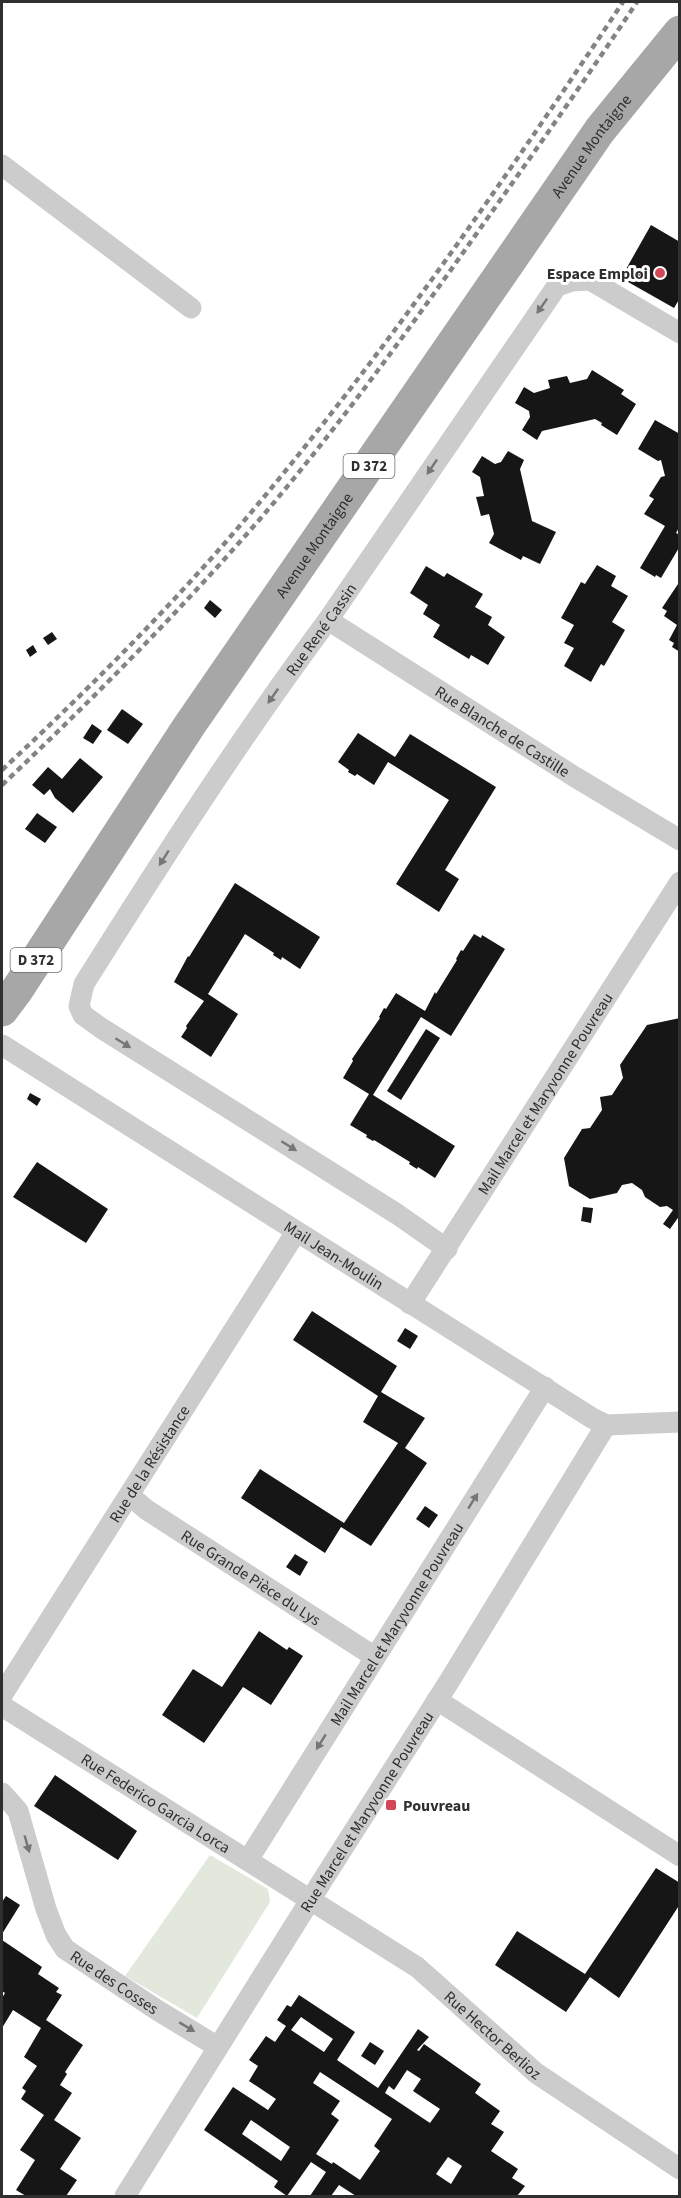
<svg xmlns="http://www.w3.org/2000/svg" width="681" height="2198" viewBox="0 0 681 2198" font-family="'Source Sans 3',sans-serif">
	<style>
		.green { fill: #e3e8dc }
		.building { fill: #161616; fill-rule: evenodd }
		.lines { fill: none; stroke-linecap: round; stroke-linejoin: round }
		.minor { stroke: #ccc; stroke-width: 21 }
		.primary { stroke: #a7a7a7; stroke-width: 33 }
		.rail { stroke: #848484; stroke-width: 4.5; stroke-dasharray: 6 4.5; stroke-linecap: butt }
		.oneway { fill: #767676 }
		.poi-dot { fill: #d24658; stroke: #fff; stroke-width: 2 }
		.labels { text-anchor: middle; stroke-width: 6; stroke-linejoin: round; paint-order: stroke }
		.shield { fill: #fff; stroke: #6d6d6d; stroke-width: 1.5 }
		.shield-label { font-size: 15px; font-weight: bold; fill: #2f2f2f }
		.street-label { font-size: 16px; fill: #2f2f2f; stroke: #fff }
		.poi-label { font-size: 16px; font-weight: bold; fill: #2f2f2f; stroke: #fff; text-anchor: end }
	</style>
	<rect width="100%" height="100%" fill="#fff"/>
	<polygon class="green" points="210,1855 268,1889 270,1902 197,2018 125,1976"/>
	<g class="building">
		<polygon points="651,225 680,242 680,298 674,308 621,278"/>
		<polygon points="592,370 624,390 621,394 636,404 617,435 601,425 602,423 595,419 542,431 537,440 522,430 530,417 529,411 515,403 524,387 534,393 550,388 548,380 567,376 570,383 587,379"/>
		<polygon points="655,420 680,434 680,526 676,533 680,535 680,546 661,578 656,575 655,577 640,568 665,526 644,514 654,499 649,496 661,477 665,476 661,460 658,461 638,449"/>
		<polygon points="508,451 524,460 520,469 532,521 556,532 540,564 523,556 521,560 489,543 494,534 489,514 481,516 476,497 484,496 480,477 472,472 482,456 495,464 501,462"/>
		<polygon points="597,565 616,576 611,586 628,596 612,622 625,630 604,666 601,664 591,682 564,666 574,648 564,643 574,625 561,618 581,582 585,584"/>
		<polygon points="426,566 444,577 447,573 483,594 475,607 492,617 488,625 505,637 488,665 471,655 469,659 433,637 440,625 423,614 428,605 410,593"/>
		<polygon points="680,581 680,652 672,647 674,643 669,640 677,625 664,616 667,611 662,608"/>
		<polygon points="210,600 222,610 215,618 204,608"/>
		<polygon points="52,632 57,639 48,645 43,638"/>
		<polygon points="33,645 37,652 30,657 26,650"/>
		<polygon points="122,709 143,724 128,744 107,730"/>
		<polygon points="92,724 102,731 93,744 83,738"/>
		<polygon points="358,733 395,757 410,734 496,787 445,870 459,879 439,912 396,884 449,800 388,762 374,785 357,774 355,776 348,772 349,770 338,762"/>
		<polygon points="80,758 103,777 73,813 55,798 50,789 44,795 32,785 48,767 62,779"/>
		<polygon points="37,813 57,827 45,843 25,829"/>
		<polygon points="235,883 320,937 300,969 282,957 281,960 273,955 274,953 245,934 208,994 238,1014 211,1057 181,1037 187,1028 186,1026 204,1001 174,982 188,956 189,957"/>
		<polygon points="474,934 481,938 482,935 505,949 451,1036 421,1017 373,1095 455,1146 435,1178 418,1167 417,1169 409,1164 410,1162 374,1140 373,1141 366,1137 367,1135 350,1125 369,1094 343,1078 353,1061 352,1059 380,1018 379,1017 384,1008 386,1009 396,993 425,1011 435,992 436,994 457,960 456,959 461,950 463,951"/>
		<polygon points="680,1018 680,1215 670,1229 663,1224 673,1210 667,1206 660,1207 645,1197 642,1190 632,1183 622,1185 617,1193 590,1199 569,1186 564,1158 582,1129 590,1128 602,1110 600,1097 612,1095 623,1078 620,1065 647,1025"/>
		<polygon points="426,1029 440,1038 401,1100 387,1091"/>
		<polygon points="30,1093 41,1099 37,1106 27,1099"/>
		<polygon points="37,1162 108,1209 86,1243 13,1197"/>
		<polygon points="583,1207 593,1208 591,1223 581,1221"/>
		<polygon points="312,1311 397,1366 381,1392 425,1418 405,1448 427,1463 371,1546 341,1527 325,1553 241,1498 260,1469 344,1523 398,1443 363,1422 378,1396 293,1340"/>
		<polygon points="405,1328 418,1336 410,1349 397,1341"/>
		<polygon points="425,1506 438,1515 429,1528 416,1519"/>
		<polygon points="295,1554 308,1562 300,1576 286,1567"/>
		<polygon points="259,1631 287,1650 289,1647 303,1656 271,1705 243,1687 204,1743 162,1715 193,1669 222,1687"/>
		<polygon points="55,1775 137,1831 118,1860 34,1806"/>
		<polygon points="656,1868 680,1883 680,1904 619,1998 590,1977 566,2012 495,1965 517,1931 585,1974"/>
		<polygon points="6,1896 20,1905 2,1934 2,1902"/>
		<polygon points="2,1940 42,1967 38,1974 59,1988 56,1992 62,1995 46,2020 83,2045 65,2072 67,2074 60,2085 72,2093 54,2120 81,2138 60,2169 77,2180 66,2196 26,2196 16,2190 35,2160 20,2150 44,2115 21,2099 26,2091 22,2088 37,2066 24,2057 41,2028 13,2010 2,2028 2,1998 5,1993 2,1991"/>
		<path d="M299,1995L355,2032L337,2060L378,2088L418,2029L429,2037L417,2050L419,2051L424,2044L481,2084L475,2093L500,2111L491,2124L504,2132L491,2151L518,2169L512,2178L525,2186L517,2196H425L422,2195L421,2196H356L339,2185L331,2196H310L326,2172L311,2162L287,2196L274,2187L278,2181L204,2130L233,2087L268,2110L276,2099L249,2081L258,2066L249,2060L266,2036L275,2042L286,2026L277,2020L287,2005L291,2007ZM301,2017L333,2039L324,2052L291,2030ZM407,2070L421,2079L413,2091L440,2109L430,2123L385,2093L389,2086L394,2090ZM320,2072L392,2119L374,2146L380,2151L360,2180L333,2162L332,2164L316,2154L339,2120L331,2114L340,2101L313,2083ZM251,2120L290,2147L281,2161L242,2134ZM448,2157L462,2166L451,2184L436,2174Z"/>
		<polygon points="370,2042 384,2051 375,2065 361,2056"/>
	</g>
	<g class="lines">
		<g class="minor">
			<polyline points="2,165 191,308"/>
			<path id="s1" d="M328,620L575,777L680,840"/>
			<path id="s2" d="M2,1045L592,1418L606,1425L680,1422"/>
			<path id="s3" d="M447,1249L397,1214L101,1028L83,1015L79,1006L84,984C162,860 241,737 328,620L557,286L572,281L590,280L680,333"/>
			<path id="s4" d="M410,1304L680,882"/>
			<path id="s5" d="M130,1496L147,1510L375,1657"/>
			<path id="s6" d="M2,1695L296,1232"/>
			<polyline points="437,1700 680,1856"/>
			<path id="s7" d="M2,1706L417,1967L536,2073L680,2169"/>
			<path id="s8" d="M2,1793L18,1811L46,1909L56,1935L65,1949L157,2010L218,2047"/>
			<path id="s9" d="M248,1860L545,1387"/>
			<path id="s10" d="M125,2196L324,1878L450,1680L606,1425"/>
		</g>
		<path class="primary" id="s11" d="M2,1010L17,990L189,726L600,130L680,32"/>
		<g class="rail">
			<path d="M2,770C90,688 176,602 254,509C388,349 508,175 623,2"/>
			<path d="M2,785C92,700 179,612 260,519C336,430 405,335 472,240C528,161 584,82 637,2"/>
		</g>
	</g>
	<defs><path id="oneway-solid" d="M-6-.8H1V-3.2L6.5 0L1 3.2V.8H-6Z" transform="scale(1.5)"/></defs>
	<g class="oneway">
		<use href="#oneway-solid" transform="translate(542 306) rotate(125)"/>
		<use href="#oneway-solid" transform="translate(432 467) rotate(124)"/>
		<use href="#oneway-solid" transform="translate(273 696) rotate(125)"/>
		<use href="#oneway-solid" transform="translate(164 858) rotate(122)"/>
		<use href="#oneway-solid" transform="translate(123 1043) rotate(32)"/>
		<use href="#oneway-solid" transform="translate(289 1146) rotate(32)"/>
		<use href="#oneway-solid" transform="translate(473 1501) rotate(-58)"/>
		<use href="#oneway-solid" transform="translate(321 1742) rotate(122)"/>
		<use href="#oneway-solid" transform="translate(27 1844) rotate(74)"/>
		<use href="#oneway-solid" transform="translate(187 2027) rotate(31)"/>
	</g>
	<g class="poi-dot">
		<circle cx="660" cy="273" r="6"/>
		<rect x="385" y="1799" width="12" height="12" rx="3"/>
	</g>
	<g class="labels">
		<g class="shield">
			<rect x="343.5" y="454" width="51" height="24" rx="4.5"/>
			<rect x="10.5" y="948" width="51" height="24" rx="4.5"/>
		</g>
		<g class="shield-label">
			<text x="369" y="471">D 372</text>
			<text x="36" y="965">D 372</text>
		</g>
		<g class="street-label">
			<text dy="6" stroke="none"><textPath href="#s11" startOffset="1046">Avenue Montaigne</textPath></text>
			<text dy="6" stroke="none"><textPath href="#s11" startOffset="560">Avenue Montaigne</textPath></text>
			<text dy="6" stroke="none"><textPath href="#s3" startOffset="892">Rue René Cassin</textPath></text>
			<text dy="6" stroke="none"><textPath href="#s1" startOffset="207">Rue Blanche de Castille</textPath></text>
			<text dy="6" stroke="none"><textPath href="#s4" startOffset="250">Mail Marcel et Maryvonne Pouvreau</textPath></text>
			<text dy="6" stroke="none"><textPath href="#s2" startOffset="393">Mail Jean-Moulin</textPath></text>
			<text dy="6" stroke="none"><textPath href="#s6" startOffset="274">Rue de la Résistance</textPath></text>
			<text dy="6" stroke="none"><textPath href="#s5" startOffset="146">Rue Grande Pièce du Lys</textPath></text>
			<text dy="6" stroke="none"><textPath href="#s9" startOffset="279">Mail Marcel et Maryvonne Pouvreau</textPath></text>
			<text dy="6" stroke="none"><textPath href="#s7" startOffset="182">Rue Federico Garcia Lorca</textPath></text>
			<text dy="6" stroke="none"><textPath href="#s10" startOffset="454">Rue Marcel et Maryvonne Pouvreau</textPath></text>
			<text dy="6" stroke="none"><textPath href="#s8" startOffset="230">Rue des Cosses</textPath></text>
			<text dy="6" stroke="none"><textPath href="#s7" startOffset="592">Rue Hector Berlioz</textPath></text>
		</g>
		<g class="poi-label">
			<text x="648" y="279">Espace Emploi</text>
			<text x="403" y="1811" text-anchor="start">Pouvreau</text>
		</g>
	</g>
	<rect width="681" height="2198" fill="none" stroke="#2f2f2f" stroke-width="6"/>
</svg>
